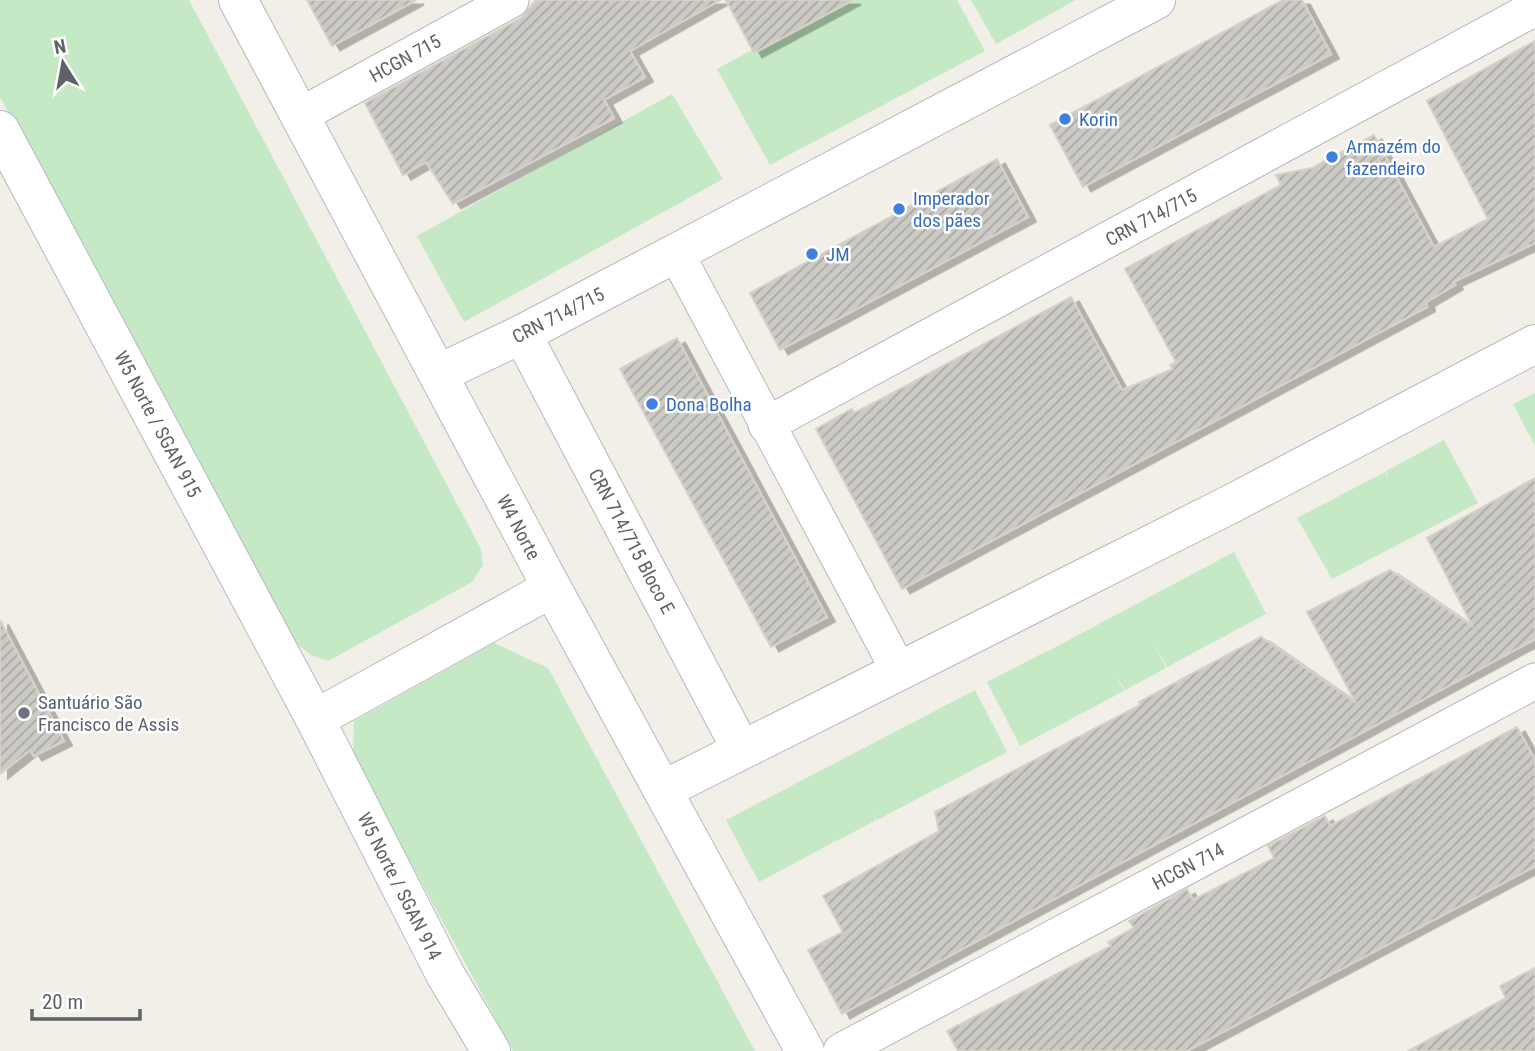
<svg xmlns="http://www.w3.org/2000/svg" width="1535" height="1051" viewBox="0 0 1535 1051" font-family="'Roboto Condensed',sans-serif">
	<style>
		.green { fill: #c5e8c5 }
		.building { fill: url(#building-hatch); stroke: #d6d1c6; stroke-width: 2; filter: url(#shadow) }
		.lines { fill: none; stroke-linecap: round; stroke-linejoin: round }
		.minor-casing { stroke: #b5b8bc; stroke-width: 37 }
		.tertiary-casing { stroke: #b5b8bc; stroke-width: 40 }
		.secondary-casing { stroke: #b6babf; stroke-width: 40 }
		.minor { stroke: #fff; stroke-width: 35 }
		.tertiary { stroke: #fff; stroke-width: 38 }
		.secondary { stroke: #fff; stroke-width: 38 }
		.shop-dot { fill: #3f7fe0; stroke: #fff; stroke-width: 2.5 }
		.worship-dot { fill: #6b7280; stroke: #fff; stroke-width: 2.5 }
		.labels { text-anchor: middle; stroke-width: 5; stroke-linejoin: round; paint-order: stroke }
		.street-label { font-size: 19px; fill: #5f6368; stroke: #fff }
		.shop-label { font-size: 19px; fill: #366cbe; stroke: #fff; text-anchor: start }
		.worship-label { font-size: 19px; fill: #5b616d; stroke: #fff; text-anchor: start }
	</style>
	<defs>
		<pattern id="building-hatch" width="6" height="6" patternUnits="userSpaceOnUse" patternTransform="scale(1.75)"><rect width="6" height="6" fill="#cccac5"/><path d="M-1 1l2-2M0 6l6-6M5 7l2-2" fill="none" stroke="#a9a8a4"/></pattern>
		<filter id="shadow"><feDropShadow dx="8" dy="4.5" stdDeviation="0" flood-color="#0004"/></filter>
	</defs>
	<rect width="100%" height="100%" fill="#f1efe8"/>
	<g class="green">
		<polygon points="0,0 189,0 481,549 483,565 472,582 328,661 311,655 289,638 0,97"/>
		<polygon points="843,0 957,0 985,51 770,165 717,69"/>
		<polygon points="971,0 1076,0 996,44"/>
		<polygon points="672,94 723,179 464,322 417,236"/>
		<polygon points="1535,393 1535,446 1513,404"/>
		<polygon points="1444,440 1478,503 1332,579 1297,518 1385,472 1389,479 1386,471"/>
		<polygon points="1234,552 1266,614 1167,667 1152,641 1166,668 1125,690 1113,670 1124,691 1020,746 987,682 1049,650 1054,657 1050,650"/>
		<polygon points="494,643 548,668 755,1051 513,1051 353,757 354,721"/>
		<polygon points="975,690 1007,752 877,820 871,811 876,820 835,842 831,836 834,842 759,882 726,820"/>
	</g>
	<g class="building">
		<polygon points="307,0 416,0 332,46"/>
		<polygon points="536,0 720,0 630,51 645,77 604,100 614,118 453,204 426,162 403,175 365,103 521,18"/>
		<polygon points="726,0 853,0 754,53"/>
		<polygon points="1283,0 1302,0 1331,54 1083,187 1050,125"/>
		<polygon points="1535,41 1535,243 1453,282 1455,285 1426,302 1427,307 902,589 816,429 852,409 854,413 889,395 1071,297 1122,390 1173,369 1170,365 1176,362 1125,269 1281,185 1276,175 1312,168 1374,135 1434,247 1488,219 1427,101"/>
		<polygon points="997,159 1028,217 780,350 750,293"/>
		<polygon points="677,338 827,617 771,647 620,369"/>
		<polygon points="1535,478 1535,639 842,1014 808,950 843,932 823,896 939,831 935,812 1140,705 1139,702 1261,637 1356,703 1307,612 1390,570 1473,627 1427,538"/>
		<polygon points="0,620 64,741 34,756 30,750 0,774"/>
		<polygon points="1517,727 1535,760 1535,866 1187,1051 958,1051 947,1031 1111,946 1108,942 1134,928 1129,921 1187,889 1193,900 1274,858 1268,846 1325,816 1330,826"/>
		<polygon points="1535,968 1535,1051 1408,1051 1506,998 1500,986"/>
	</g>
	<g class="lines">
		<defs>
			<g id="minor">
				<polyline points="299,116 511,0"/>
				<polyline points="676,253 899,671"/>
				<polyline points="766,425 1535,8"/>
				<polyline points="841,1051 1535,681"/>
			</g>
			<g id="tertiary">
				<polyline points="522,334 741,749"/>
				<polyline points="438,374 522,334 1156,0"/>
				<polyline points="663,790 1229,505 1535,344"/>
			</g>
			<g id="secondary">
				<polyline points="238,0 552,588 805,1051"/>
				<polyline points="0,130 315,719 445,974 491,1051"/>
				<polyline points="315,719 552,588"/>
			</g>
		</defs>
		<use href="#minor" class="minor-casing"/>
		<use href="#tertiary" class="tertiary-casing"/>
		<use href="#secondary" class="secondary-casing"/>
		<use href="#minor" class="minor"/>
		<use href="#tertiary" class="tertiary"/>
		<use href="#secondary" class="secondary"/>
	</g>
	<g class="shop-dot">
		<circle cx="1065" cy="119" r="7"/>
		<circle cx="1332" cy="157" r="7"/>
		<circle cx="899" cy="209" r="7"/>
		<circle cx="812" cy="254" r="7"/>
		<circle cx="652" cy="404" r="7"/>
	</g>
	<circle class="worship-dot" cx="24" cy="713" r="7"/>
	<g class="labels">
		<g class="street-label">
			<text transform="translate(405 58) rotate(-29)" y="7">HCGN 715</text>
			<text transform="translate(1151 217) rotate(-28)" y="7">CRN 714/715</text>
			<text transform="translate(558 315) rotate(-27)" y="7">CRN 714/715</text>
			<text transform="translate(158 424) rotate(62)" y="7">W5 Norte / SGAN 915</text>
			<text transform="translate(519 527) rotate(62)" y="7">W4 Norte</text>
			<text transform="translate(632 541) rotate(62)" y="7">CRN 714/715 Bloco E</text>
			<text transform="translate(1188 866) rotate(-28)" y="7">HCGN 714</text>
			<text transform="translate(400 886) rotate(63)" y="7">W5 Norte / SGAN 914</text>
		</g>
		<g class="shop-label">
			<text x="1079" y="126">Korin</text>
			<text x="1346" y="153">Armazém do<tspan x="1346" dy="22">fazendeiro</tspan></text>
			<text x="913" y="205">Imperador<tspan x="913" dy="22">dos pães</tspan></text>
			<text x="826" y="261">JM</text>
			<text x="666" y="411">Dona Bolha</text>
		</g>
		<g class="worship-label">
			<text x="38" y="709">Santuário São<tspan x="38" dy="22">Francisco de Assis</tspan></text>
		</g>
	</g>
	<g transform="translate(63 63) rotate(349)" stroke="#ffffff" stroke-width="5" paint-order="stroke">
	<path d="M0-5L12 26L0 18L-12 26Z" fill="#5f6368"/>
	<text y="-10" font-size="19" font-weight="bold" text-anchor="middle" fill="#5f6368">N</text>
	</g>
	<path d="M32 1009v10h108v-10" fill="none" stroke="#5f6368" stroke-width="3.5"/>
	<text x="42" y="1009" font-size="21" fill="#5f6368" stroke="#ffffff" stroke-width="5" paint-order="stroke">20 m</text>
</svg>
